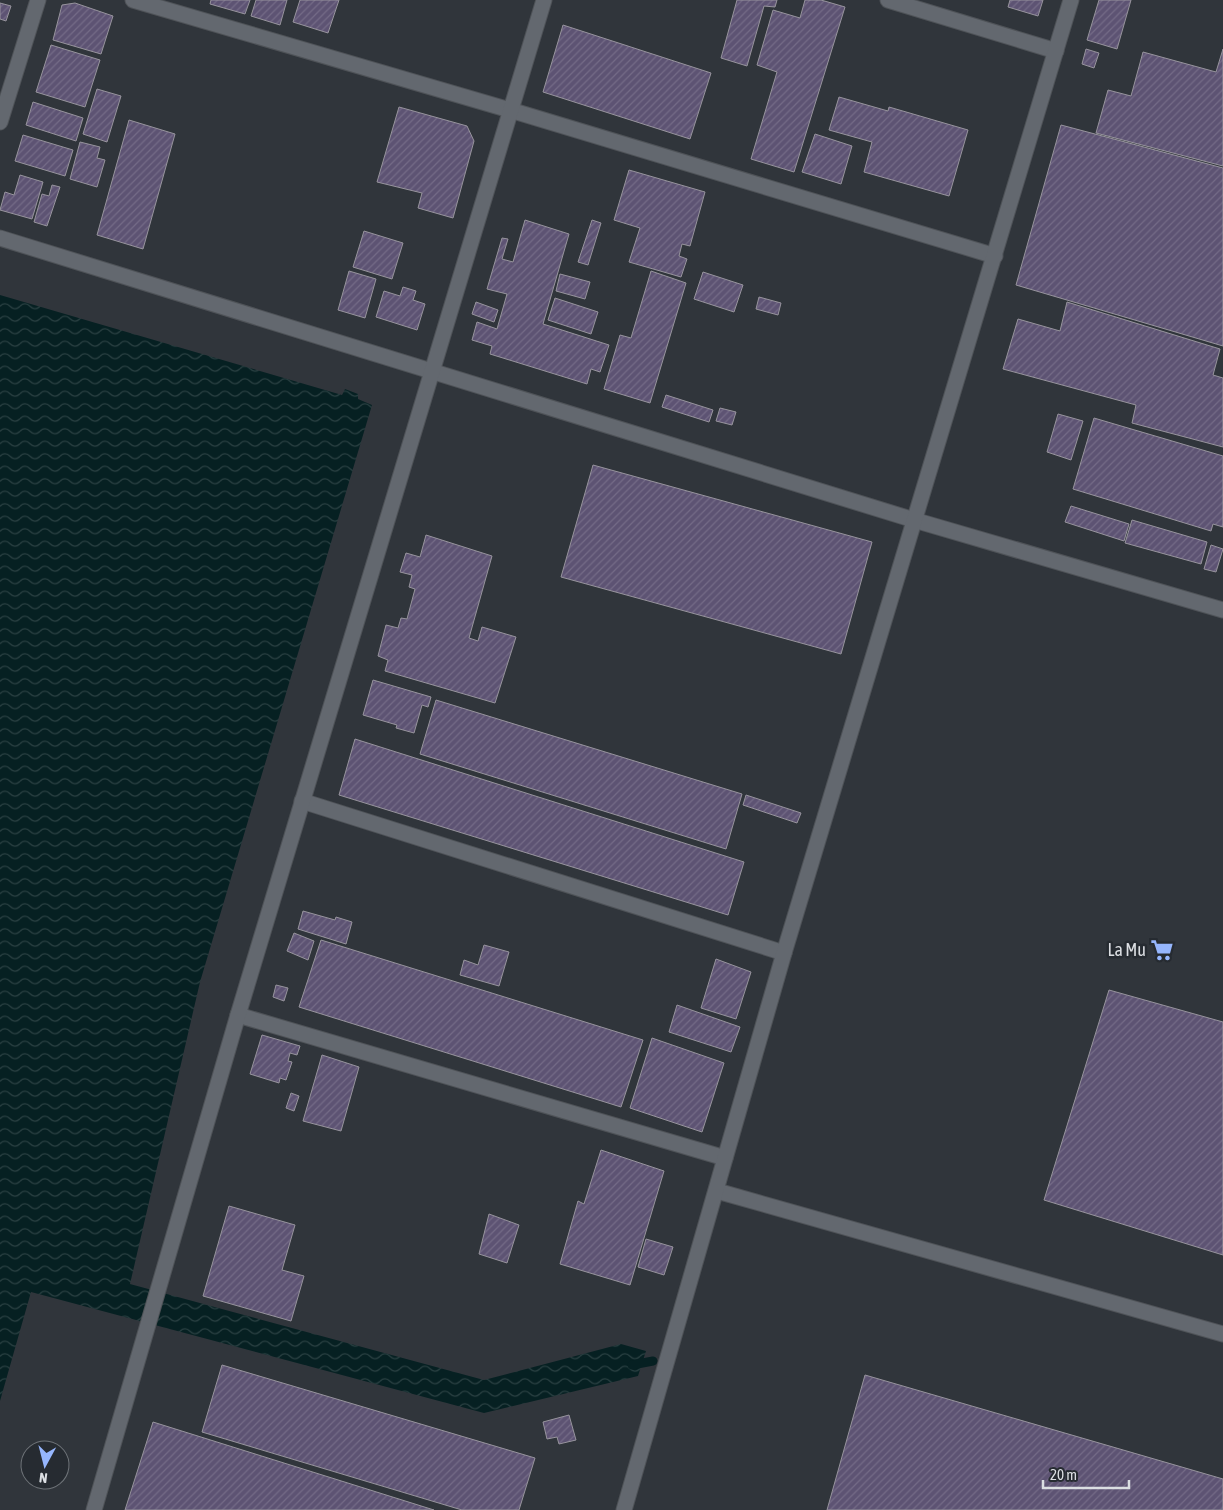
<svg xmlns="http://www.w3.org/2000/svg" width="1223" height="1510" viewBox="0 0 1223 1510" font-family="'Asap Condensed',sans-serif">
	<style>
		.water { fill: url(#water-waves) }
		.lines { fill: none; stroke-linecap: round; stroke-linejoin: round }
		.stream { stroke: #062022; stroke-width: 9 }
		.building { fill: url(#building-hatch); stroke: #97949d }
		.minor-casing { stroke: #4f5358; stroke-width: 17 }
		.minor { stroke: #63686f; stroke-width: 15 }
		.labels { text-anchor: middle; stroke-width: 5; stroke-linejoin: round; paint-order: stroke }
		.poi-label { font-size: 18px; fill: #dbdee2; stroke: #262b31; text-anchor: end }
	</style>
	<defs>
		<pattern id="water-waves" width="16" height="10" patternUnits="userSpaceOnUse" patternTransform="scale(1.25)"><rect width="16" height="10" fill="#062022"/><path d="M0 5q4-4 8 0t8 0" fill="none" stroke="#2a4042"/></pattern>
		<pattern id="building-hatch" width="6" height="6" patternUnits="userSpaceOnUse" patternTransform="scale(1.25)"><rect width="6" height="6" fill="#5d5373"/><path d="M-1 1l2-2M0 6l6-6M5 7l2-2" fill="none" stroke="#746b87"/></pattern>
	</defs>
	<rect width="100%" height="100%" fill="#30353b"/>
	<polygon class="water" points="0,295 342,395 345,389 358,394 358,399 372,405 200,982 130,1284 484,1380 621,1344 646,1351 638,1376 484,1413 31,1292 0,1401"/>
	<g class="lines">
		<polyline class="stream" points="632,1365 653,1361"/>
	</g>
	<g class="building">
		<polygon points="211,0 250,0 245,14 210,4"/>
		<polygon points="256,0 287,0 280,25 251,16"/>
		<polygon points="300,0 339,0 328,33 293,22"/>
		<polygon points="737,0 777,0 775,7 764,6 747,66 721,58"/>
		<polygon points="805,0 821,0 845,7 794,172 751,159 777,72 757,65 773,10 800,18"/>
		<polygon points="1010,0 1043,0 1038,16 1008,7"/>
		<polygon points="1099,0 1131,0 1117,49 1087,40"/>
		<polygon points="0,3 11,6 6,21 0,19"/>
		<polygon points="75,3 113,16 101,54 53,40 62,5"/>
		<polygon points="563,25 711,73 690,139 543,92"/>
		<polygon points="51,45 100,60 85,107 36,92"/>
		<polygon points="1086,49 1099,53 1094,68 1082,64"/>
		<polygon points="1223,49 1223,166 1096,133 1108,90 1131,96 1143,52 1216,72"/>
		<polygon points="97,89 121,96 107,142 83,134"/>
		<polygon points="839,97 888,111 889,107 968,130 949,196 864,172 872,142 829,130"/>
		<polygon points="33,102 83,118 76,141 26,125"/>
		<polygon points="399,107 467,126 474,141 453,218 418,208 422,193 377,182"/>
		<polygon points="129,120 175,134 143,249 97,235"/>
		<polygon points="1061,125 1223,168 1223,346 1016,285"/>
		<polygon points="815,134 852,146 841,184 802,172"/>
		<polygon points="23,135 73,150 65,176 15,161"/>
		<polygon points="80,142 100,147 97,158 105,160 97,187 70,179"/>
		<polygon points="629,170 705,192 690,246 682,244 679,256 687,259 681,277 629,262 640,228 614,220"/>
		<polygon points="20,175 43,182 32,219 0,210 5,192 14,195"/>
		<polygon points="52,185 60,187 47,226 34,222 42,194 49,196"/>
		<polygon points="525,220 569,234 543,324 609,345 600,372 591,369 587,384 490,354 492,346 472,340 477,322 497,329 507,294 487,289 502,238 508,239 502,259 513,262"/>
		<polygon points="592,220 601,223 588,265 578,262"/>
		<polygon points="364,231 403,243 392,279 353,267"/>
		<polygon points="349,271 376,279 365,318 338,310"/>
		<polygon points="651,271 686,283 650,403 604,389 620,335 631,338"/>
		<polygon points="703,272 743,285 734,312 694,299"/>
		<polygon points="560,274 590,282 585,299 556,291"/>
		<polygon points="403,287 416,291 413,300 425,304 417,330 376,317 384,291 400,296"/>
		<polygon points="759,297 781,303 778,315 756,309"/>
		<polygon points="555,298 598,312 591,334 548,320"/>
		<polygon points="476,302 498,310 494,322 472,314"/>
		<polygon points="1067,302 1220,349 1213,375 1223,378 1223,447 1132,423 1136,405 1003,369 1018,319 1060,331"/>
		<polygon points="666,395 713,410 709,422 662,407"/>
		<polygon points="720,408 736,412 732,425 716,421"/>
		<polygon points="1058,414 1083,421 1071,460 1047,452"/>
		<polygon points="1094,418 1223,456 1223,527 1213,524 1211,531 1073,489"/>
		<polygon points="593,465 872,542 841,654 561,577"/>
		<polygon points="1071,506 1129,524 1124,541 1065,522"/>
		<polygon points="1132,520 1207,542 1201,564 1125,543"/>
		<polygon points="426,535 492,556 469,638 478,641 482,627 516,637 495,703 385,671 388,660 378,656 386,625 398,628 401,618 407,619 415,589 409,587 412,575 400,572 406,553 420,557"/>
		<polygon points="1211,545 1223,549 1216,572 1204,569"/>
		<polygon points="373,680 431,697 428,707 422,705 414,733 396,728 397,725 363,715"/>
		<polygon points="436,700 742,794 726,849 420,754"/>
		<polygon points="355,739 744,862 728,915 339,795"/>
		<polygon points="746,795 801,813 797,823 743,805"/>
		<polygon points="303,911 335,920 336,917 352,922 346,944 298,929"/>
		<polygon points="294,933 314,941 308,960 287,951"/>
		<polygon points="321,940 643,1040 621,1107 299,1007"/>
		<polygon points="484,945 509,952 499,986 460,975 464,960 478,965"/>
		<polygon points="716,959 751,972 736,1019 701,1008"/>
		<polygon points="276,985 288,988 284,1001 273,997"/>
		<polygon points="1109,990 1223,1022 1223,1255 1044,1200"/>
		<polygon points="677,1005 740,1027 731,1052 669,1032"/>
		<polygon points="262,1035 300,1046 297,1055 290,1053 288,1061 292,1062 286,1080 280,1078 279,1083 250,1074"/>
		<polygon points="652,1038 724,1063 702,1132 630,1108"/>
		<polygon points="322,1055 359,1067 341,1131 303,1121"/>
		<polygon points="291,1093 299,1096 294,1111 286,1108"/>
		<polygon points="601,1150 664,1171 630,1285 560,1264 578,1201 584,1204"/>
		<polygon points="229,1206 295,1225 282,1270 304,1276 291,1321 203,1296"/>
		<polygon points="489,1214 519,1225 507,1263 479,1254"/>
		<polygon points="646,1239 673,1247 664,1275 638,1267"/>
		<polygon points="222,1365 535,1458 519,1510 462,1510 202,1432"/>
		<polygon points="865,1375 1223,1479 1223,1510 827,1510"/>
		<polygon points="569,1415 576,1440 559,1444 557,1437 547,1439 543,1422"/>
		<polygon points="153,1422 434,1510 125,1510"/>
	</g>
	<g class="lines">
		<defs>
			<g id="minor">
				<polyline points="133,0 510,110 995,256"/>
				<polyline points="888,0 1056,51"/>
				<polyline points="0,122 38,0"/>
				<polyline points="0,238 914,520 1223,610"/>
				<polyline points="302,801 784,953"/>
				<polyline points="238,1015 725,1158"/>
				<polyline points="717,1191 1223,1334"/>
				<polyline points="94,1510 238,1015 544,0"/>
				<polyline points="624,1510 784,953 1071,0"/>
			</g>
		</defs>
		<use href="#minor" class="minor-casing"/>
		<use href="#minor" class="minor"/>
	</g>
	<defs>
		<symbol id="supermarket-bare" viewBox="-9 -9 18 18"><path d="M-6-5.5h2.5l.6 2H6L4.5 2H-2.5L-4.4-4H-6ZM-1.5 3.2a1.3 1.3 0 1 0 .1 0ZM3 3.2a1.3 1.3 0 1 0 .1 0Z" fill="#96b6fd" stroke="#262b31" stroke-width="2.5" paint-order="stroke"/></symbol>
	</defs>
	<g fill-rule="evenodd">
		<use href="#supermarket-bare" x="1146" y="934" width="32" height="32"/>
	</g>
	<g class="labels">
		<g class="poi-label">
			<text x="1146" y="956">La Mu</text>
		</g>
	</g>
	<g transform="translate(45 1465) rotate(187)"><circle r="24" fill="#262b31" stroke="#6e7378"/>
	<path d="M0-4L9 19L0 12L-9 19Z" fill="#96b6fd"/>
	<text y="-8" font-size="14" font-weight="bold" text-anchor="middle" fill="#dbdee2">N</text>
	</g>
	<path d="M1043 1480v8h86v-8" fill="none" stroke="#dbdee2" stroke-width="2.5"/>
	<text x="1050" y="1480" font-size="15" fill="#dbdee2" stroke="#262b31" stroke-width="4" paint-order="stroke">20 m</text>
</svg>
